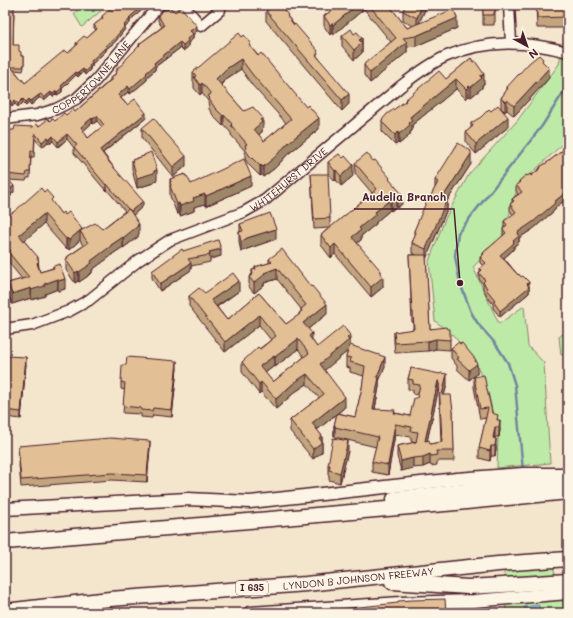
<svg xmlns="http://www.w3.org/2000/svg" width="573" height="618" viewBox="0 0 573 618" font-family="Mali,sans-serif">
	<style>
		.green { fill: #beeaa7; stroke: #848469 }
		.water { fill: #8ccaec; stroke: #72869f }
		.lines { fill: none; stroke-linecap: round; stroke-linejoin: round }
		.stream { stroke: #72869f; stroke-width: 2.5 }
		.minor-casing { stroke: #4a1f2b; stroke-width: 13 }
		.major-casing { stroke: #4a1f2b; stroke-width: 15 }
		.highway-casing { stroke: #4a1f2b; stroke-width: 17 }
		.minor { stroke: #fcf5e5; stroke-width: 10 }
		.major { stroke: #fcf5e5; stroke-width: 12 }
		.highway { stroke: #fcf5e5; stroke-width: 14 }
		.wall { fill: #c2a47f; stroke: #4a1f2b; fill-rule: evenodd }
		.shaded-wall { fill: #9e8668; stroke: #4a1f2b }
		.building { fill: #e2bf94; stroke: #4a1f2b; fill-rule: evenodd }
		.labels { text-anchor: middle; stroke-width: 3; stroke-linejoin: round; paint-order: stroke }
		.shield { fill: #fcf5e5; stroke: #7f5f63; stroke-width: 1 }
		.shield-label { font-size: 9px; font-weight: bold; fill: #4a1f2b }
		.street-label { font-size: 10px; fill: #4a1f2b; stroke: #fcf5e5 }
		.leader { fill: none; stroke: #4a1f2b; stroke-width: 1.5 }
		.callout-dot { fill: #4a1f2b; stroke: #fcf5e5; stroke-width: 1.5 }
		.callout-label { font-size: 11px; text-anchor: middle; font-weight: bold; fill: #4a1f2b; stroke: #fcf5e5; stroke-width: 3; stroke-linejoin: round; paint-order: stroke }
	</style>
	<rect width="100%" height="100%" fill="#f4e5cd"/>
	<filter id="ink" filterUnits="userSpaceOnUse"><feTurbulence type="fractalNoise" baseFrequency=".025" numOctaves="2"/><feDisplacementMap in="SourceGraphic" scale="8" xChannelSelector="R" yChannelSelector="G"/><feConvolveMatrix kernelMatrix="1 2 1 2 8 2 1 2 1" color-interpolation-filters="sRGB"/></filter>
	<g filter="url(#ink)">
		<g class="green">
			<polygon points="81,5 108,5 82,27 74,14"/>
			<polygon points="568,19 568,139 518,186 502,238 473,267 499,324 524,306 528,346 544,363 550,463 497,468 498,437 489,396 476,363 453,335 435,321 429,261 445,219 469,174 517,121 559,64"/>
			<polygon points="563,334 568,335 568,354 561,355 559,337"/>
			<polygon points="553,566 566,613 506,613 504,571"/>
		</g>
		<polygon class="water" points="539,605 539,613 526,613 524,607"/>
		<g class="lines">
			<g class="stream">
				<polyline points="93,11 98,5"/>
				<polyline points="523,471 515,385 508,363 495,343 478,324 471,312 460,283 455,256 458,233 542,126 568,85"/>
			</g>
			<defs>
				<g id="minor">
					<polyline points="183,5 201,26 220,10 216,5"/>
					<polyline points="509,5 511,43"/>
					<path id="s1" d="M5,119L37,115L56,109L76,99L96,80L159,5"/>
					<path id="s2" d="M5,329L32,325L69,311L89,300L139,260L170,240L244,212L265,200L401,86C415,75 431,63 447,56C487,39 527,41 568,52"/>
				</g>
				<g id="major">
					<polyline points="5,509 188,499 250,502 457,479 523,474 568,474"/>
					<polyline points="250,613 401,603 474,601 568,593"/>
				</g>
				<g id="highway">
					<polyline points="394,499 474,490 563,483 568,481"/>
					<polyline points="5,542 456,503 568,492"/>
					<polyline points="392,582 468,587 568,581"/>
					<path id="s3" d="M5,611L110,599L306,584L498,564L568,559"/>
				</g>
			</defs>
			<use href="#minor" class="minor-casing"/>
			<use href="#major" class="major-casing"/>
			<use href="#highway" class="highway-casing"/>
			<use href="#minor" class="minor"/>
			<use href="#major" class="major"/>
			<use href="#highway" class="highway"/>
		</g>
		<g class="wall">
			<polygon points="5,5 14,10 13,45 19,51 21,56 24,56 24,67 23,71 14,70 25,83 68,53 76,46 76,43 87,38 96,30 94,28 94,25 102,19 102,16 112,11 141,8 141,11 130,20 130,23 125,27 125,29 115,42 106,49 106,51 92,64 92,66 90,68 90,70 85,75 83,72 78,77 76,75 62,89 62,92 57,95 56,94 53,97 51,95 44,101 41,98 39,98 31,105 29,103 26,106 23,103 18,107 15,104 12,107 5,98"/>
			<polygon points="264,5 280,5 288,17 318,57 349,104 342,111 266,21 266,11 268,10"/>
			<polygon points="339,5 389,5 407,28 413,26 403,21 403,11 406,5 427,5 419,23 457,28 416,46 407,47 407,52 370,83 364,75 364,65 391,42 364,9 333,35 332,33 330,35 324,26 324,16"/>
			<polygon points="483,5 495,5 495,22 494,22 494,25 483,25"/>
			<polygon points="536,5 565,5 565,28 537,28"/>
			<path d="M166,10H169L175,12L197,31L193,35V39L188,43V47L183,51L180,48L155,67V70L147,77V80L130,94L128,92L121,98L127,105L146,118L103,153L143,206L133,215L139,234L138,235V237L123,248V247L111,255V256L92,270V273L88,275V276L79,282L78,281L75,283L66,270V260L67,259V257L83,246L80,240L69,250L67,248L66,249L44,224L24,240L38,260L39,268L40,272L53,268V266L65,289L58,291V289L45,294V296L31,300V298L12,304L8,293V283L22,279L9,263V260L5,255V218L53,204L61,214L65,215L82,230L102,229L125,211L107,190L106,191L74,153V148L67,139L58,147L53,141L50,144L48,142L42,147L35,139L34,157H31L30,178H27L26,181L9,180L14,192L11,194V196L5,201V164L9,143L14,130L39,126L50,121H55L66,115L75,112L110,80V78L116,73V72L117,70V68L124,64V62L139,47V44L162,27L158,21V15ZM97,121L102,127L88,138L83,131L92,123L93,124Z"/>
			<polygon points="354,34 362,38 362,53 354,60 342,46 342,36"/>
			<path d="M251,47L319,129L288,154L275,168L263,177L261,175L260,176L249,165L245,159V151L231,135V133L224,125L223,126L215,118L209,109L208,101L202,93L200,95L194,88V83L193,82V72ZM241,69L252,85L286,123L264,141L258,135L262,132V129L263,128L244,111L221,85L226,79Z"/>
			<polygon points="471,58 484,84 482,85 482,88 471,97 469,96 466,99 456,89 412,125 412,131 410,132 410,135 399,144 398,143 395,145 382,132 382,120 405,101 405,100 446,79"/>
			<polygon points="543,62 549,78 514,116 507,110 505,112 501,108 501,98 507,90 507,87"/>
			<polygon points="471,123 508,127 476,154 466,142 466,132 471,128"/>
			<polygon points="142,128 186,166 173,177 142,138"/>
			<polygon points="568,146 568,199 566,201 565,200 555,208 555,210 533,229 519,238 519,242 514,246 514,248 512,251 504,258 518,275 529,286 529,293 500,317 493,308 493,304 486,296 486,293 483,289 483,284 479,279 479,273 480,272 480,268 483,266 480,263 480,257 483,255 483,253 503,236 503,229 504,227 504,221 513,215 510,210 510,204 512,202 512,199 518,194 516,191 516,185 519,183 519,181 527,176 531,176 540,168 540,167 548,162"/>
			<polygon points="144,155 157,180 154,181 154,183 137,188 132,170 132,160 144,156"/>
			<polygon points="328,162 353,176 341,186 336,180 335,181 328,173"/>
			<polygon points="355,163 390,180 402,204 397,208 396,207 391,211 390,210 376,222 376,224 361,236 361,240 357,243 381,274 383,287 371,297 335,254 331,258 321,245 321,235 329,228 314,229 311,174 330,218 330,228 372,193 355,173"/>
			<polygon points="471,164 447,201 447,209 426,259 430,329 447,329 450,340 450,350 436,349 428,351 395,353 394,342 394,332 413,330 413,322 412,322 409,255 416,255 412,253 412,243 414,235 414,231 435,188 435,180"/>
			<polygon points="185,176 191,184 251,186 206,206 205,204 194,207 194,211 180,216 179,213 177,214 170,196 170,179"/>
			<polygon points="240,224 276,239 247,249 241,252 239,242 239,232 240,231"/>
			<polygon points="183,251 221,256 210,259 210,262 191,266 191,270 160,291 152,278 152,271"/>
			<path d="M269,259L327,314L308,329L312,340L317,347L350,345L385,367L379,381V387L375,409L410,416L417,398L418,395L413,394V390L408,389V379L411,368L447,384L444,395L453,411L454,461H437V465L431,466L430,464L423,467L413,468L401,471L397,456V446L416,442L411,441V437L395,434L388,475L372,472V462L376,447L335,437V435L334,436V426L337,414L317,430L322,436V452L313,459L290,431V420L319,398L307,384L295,392L276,409L261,392L259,394L242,372V362L271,340L259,325L225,352L189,306V296L205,293L239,291L217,307L227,320L259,293L286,324L299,315V313L301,312V309L277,279L264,283V285L254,293L249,287V277L252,274V270L255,269V267L269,263ZM298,349L304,357L273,382L265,373L274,366L275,367ZM348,351L346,357V367L350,368V372L364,376L362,388L355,417L338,413L345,407L324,370ZM438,391H439L441,442L430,444L427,441Z"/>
			<polygon points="451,348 476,362 477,374 469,380 457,369 457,366 451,358"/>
			<polygon points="26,364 21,419 5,417 5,378"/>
			<polygon points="177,368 172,417 153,415 152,418 141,417 141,414 123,413 125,390 121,389 121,382"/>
			<polygon points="474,377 492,413 498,420 500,430 499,437 495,437 495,439 496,449 495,456 491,456 490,461 479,458 479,448 486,418 480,419 474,387"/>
			<polygon points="18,446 150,448 147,482 112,480 21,487 18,453"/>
			<polygon points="348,451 340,483 329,480 329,475 328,475 328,465"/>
		</g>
		<g class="shaded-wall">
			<polygon points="139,5 143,5 141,8 141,11 130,20 130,23 125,27 125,29 115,42 106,49 106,51 92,64 92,66 90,68 90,70 85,75 85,71 89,65 91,61 124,25"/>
			<polygon points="357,5 364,5 364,9 333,35 333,25"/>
			<polygon points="422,5 427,5 417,28 417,18"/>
			<polygon points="457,18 457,28 416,46 416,36"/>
			<polygon points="332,23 332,33 330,35 330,25"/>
			<polygon points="197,26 197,31 193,35 193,39 188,43 188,47 183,51 183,45 190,31"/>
			<polygon points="362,38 362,53 354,60 354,50 359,40"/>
			<polygon points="180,42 180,48 155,67 155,70 147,77 147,80 130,94 130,89 146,73 154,63"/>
			<polygon points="407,42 407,52 370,83 370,73"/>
			<polygon points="241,59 241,69 226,79 216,89 216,79 226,69"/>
			<polygon points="549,68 549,78 514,116 514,106"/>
			<polygon points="83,69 83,72 78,77 78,73"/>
			<polygon points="76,72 76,75 62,89 62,92 57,95 57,92 61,86"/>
			<polygon points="484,74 484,84 482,85 482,88 471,97 471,87"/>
			<polygon points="456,79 456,89 412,125 412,131 410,132 410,135 399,144 399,134 410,117"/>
			<polygon points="202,83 202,93 200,95 200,85"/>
			<polygon points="128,86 128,92 118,100 118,95"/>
			<polygon points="469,86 469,96 466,99 466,89"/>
			<polygon points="56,91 56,94 53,97 53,94"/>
			<polygon points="51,92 51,95 44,101 44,98"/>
			<polygon points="349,94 349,104 342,111 342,100"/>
			<polygon points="39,95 39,98 31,105 31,101"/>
			<polygon points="23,99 23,103 18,107 18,104"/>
			<polygon points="29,99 29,103 26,106 26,102"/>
			<polygon points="15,100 15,104 12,107 12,103"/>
			<polygon points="507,100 507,110 505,112 505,102"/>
			<polygon points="146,113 146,118 100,155 100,150"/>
			<polygon points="224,115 224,125 223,126 223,116"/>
			<polygon points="97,116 97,121 93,124 93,119"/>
			<polygon points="508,117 508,127 476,154 476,144"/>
			<polygon points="92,118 92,123 81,133 81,127"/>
			<polygon points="263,118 263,128 262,129 262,132 254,139 254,129 260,120"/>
			<polygon points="319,118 319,129 288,154 275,168 263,177 263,167 288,143"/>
			<polygon points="398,132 398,143 395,145 395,135"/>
			<polygon points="67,134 67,139 58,147 58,142"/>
			<polygon points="53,136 53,141 50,144 50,139"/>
			<polygon points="48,137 48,142 42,147 42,142"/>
			<polygon points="471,154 471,164 447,201 447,209 426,259 426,249 443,197"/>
			<polygon points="186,156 186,166 173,177 173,167"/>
			<polygon points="261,165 261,175 260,176 260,166"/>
			<polygon points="353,165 353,176 341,186 341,176"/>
			<polygon points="157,170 157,180 154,181 154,183 137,188 137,178"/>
			<polygon points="336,170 336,180 335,181 335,171"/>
			<polygon points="251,176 251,186 206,206 206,196"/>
			<polygon points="107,184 107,190 106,191 106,185"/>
			<polygon points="14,186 14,192 11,194 11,196 5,201 5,196 10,189"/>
			<polygon points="565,193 565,200 555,208 555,210 533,229 519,238 519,242 514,246 514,248 512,251 500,261 500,255 513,241 518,232"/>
			<polygon points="568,193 568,199 566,201 566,195"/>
			<polygon points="205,194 205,204 194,207 194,211 180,216 180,206 193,198"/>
			<polygon points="402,194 402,204 397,208 397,198"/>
			<polygon points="396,197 396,207 391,211 391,200"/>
			<polygon points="390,200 390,210 376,222 376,224 361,236 361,240 352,247 352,237 359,228 375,212"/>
			<polygon points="143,201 143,206 130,218 130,212"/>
			<polygon points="179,203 179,213 177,214 177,204"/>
			<polygon points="44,214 44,224 19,245 19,235"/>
			<polygon points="139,224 139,234 138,235 138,237 123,248 123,238"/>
			<polygon points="82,229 82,234 80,231 80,240 69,250 69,240"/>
			<polygon points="276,229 276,239 247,249 241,252 241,242 247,238"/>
			<polygon points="123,237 123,247 111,255 111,256 92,270 92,273 88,275 88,276 79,282 79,272 87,266 91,261 111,245"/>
			<polygon points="67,238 67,248 66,249 66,239"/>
			<polygon points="335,244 335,254 331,258 331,248"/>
			<polygon points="221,249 221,256 210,259 209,252"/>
			<polygon points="38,257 39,271 37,273 37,258"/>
			<polygon points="191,263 191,270 160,291 160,284"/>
			<polygon points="277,268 277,279 264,283 264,285 254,293 254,283 264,273"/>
			<polygon points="78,271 78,281 75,283 75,273"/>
			<polygon points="381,271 381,278 383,277 383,287 371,297 371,287 380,273"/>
			<polygon points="58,279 58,289 45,294 45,296 31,300 31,290 44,284"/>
			<polygon points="65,279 65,289 58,291 58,281"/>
			<polygon points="239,281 239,291 211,310 211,300"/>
			<polygon points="529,282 529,293 500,317 500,311"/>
			<polygon points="31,288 31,298 12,304 12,294"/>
			<polygon points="327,304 327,314 303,333 303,323"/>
			<polygon points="259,315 259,325 225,352 225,342"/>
			<polygon points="312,333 312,344 309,336"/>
			<polygon points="350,335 350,345 349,346 349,350 320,374 320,364"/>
			<polygon points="298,339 298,349 275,367 275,357"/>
			<polygon points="436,339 436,349 428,351 428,341"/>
			<polygon points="274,356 274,366 260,377 260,366"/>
			<polygon points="26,357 26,364 21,419 21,412"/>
			<polygon points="385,357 385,367 379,381 379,387 373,419 373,409 377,377"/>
			<polygon points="476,360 476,364 477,364 477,374 469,380 469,370"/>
			<polygon points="177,361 177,368 172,417 172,410"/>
			<polygon points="307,374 307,384 295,392 276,409 276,399 295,382"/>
			<polygon points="447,374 447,384 442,405 442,395"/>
			<polygon points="438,381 438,391 425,451 425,441"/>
			<polygon points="261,382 261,392 259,394 259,384"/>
			<polygon points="345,397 345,407 312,434 312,423"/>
			<polygon points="500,420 500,430 499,437 499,427"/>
			<polygon points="395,424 395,434 388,475 388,465"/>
			<polygon points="335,425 335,435 334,436 334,426"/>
			<polygon points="495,427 495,437 493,446 493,438"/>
			<polygon points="322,436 322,452 313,459 313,449 319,438"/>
			<polygon points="496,439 496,449 495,456 495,446"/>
			<polygon points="150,441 150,448 147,482 147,475"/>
			<polygon points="348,441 348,451 340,483 340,473"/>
			<polygon points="491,446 491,456 490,461 490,451"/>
			<polygon points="430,454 430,464 423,467 423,457"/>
			<polygon points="413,458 413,468 401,471 401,461"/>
		</g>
		<g class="building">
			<polygon points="5,5 14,5 13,45 19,45 19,51 21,52 21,56 24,56 24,64 23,67 11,67 25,83 65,50 68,53 78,44 76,43 84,36 87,38 97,29 94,25 103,18 102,16 110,9 112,11 119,5 140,5 139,5 141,7 129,18 130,19 124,25 125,26 115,38 105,46 106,47 91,61 92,63 89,65 90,67 85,71 83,69 78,73 76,72 61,86 62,88 57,92 56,91 53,94 51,92 44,98 41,94 39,95 31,101 29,99 26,102 23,99 18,104 15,100 12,103 5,94"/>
			<polygon points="271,5 280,5 288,15 287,16 294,25 295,24 318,51 317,52 318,54 316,55 349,94 342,100 266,11 272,7"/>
			<polygon points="339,5 357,5 333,25 332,23 330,25 324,16"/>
			<polygon points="369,5 389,5 407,28 454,9 457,18 416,36 403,38 407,42 370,73 364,65 365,63 396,38"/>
			<polygon points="406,5 422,5 417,18 403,11"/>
			<polygon points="483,5 495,5 495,12 494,12 494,15 483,15"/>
			<polygon points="537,5 565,5 565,17 537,18"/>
			<path d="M181,7L197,26L190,31L193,34L187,39L188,41L183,45L180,42L154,63L155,65L146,73L147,74L130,89L128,86L118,95L127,105L135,99L146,113L100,150L109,162L143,201L131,211L129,209H128L107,184L106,185L74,147L77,145L67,134L58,142L53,136L50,139L48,137L42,142L35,133L34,151H31L30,172H27L26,176L5,174V164L8,143H9L10,130H14L15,126L33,127L36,124L39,126L48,119L50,121L52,118L55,121L64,113L66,115L73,109L75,112L112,79L110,78L117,73L116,72L118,69L117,68L124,63V62L127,58L140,45L139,44L164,26L158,15L165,9L166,10L168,9L169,10L171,8L175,12ZM97,116L104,125L88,138L81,127L92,118L93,119Z"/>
			<polygon points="351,29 354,34 357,32 362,38 359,40 362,43 354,50 342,36"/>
			<path d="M239,33L242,37L244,35L251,43L249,45L258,56L261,53L306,107L308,105L319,118L288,143L275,157L263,167L261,165L260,166L249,155L245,149L246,148L245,145L247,144L231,125L232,124L224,115L223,116L215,108L209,99L210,98L208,96L211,94L202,83L200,85L194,77L196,76L193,72ZM241,59L252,74L291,119L264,141L254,129L262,122L260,120L263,118L253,107L244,111L216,79L226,69Z"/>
			<polygon points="539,55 543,59 542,61 549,68 514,106 507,100 505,102 501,98 508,88 507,87 529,63"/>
			<polygon points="471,58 473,62 475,61 484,74 480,76 482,78 471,87 469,86 466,89 456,79 410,117 412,121 409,123 410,125 399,134 398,132 395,135 382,122 382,120 387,114 406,101 405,100 439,71 446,79"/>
			<polygon points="498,105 508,117 476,144 466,132 473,126 471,123 481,117 489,109 491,111"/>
			<polygon points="154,118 164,131 186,156 173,167 142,128"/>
			<polygon points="458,143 471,151 471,154 443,197 447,199 426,249 412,243 416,232 414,231 427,200 428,201 438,182 435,180"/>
			<polygon points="568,146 568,193 566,195 565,193 554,202 555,203 533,222 518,232 519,236 513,241 514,242 512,245 500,255 518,275 519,274 521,277 523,276 529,282 527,284 529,287 500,311 493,301 495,300 486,289 487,288 483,282 485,280 479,273 482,270 480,268 486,263 480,257 484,254 483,253 506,233 503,229 507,225 504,221 516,212 510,204 514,201 512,199 522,192 516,185 520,182 519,181 526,175 527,176 530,174 531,176 541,168 540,167 548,162"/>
			<polygon points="151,152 157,170 154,171 154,173 137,178 132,160 144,156 144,155"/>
			<polygon points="367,153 373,161 375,160 390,178 389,179 402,194 397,198 396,197 391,200 390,200 375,212 376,214 359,228 361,230 352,237 381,271 380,273 383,277 371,287 335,244 331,248 321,235 377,189 355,163"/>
			<polygon points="339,154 343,158 345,156 353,165 341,176 336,170 335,171 328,162"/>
			<polygon points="244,159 251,176 206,196 205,194 193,198 194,201 180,206 179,203 177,204 170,186 171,186 170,182 171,182 170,179 185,174 185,176 187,176 191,184"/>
			<polygon points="311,174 328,174 330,218 314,219"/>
			<polygon points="5,176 14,186 10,189 11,190 5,196"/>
			<polygon points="41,188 44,192 46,190 53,198 51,200 61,214 63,212 65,215 69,212 82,229 69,240 67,238 66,239 44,214 19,235 38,257 37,258 39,261 37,263 40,272 54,268 53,266 60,264 65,279 58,281 58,279 44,284 45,286 31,290 31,288 12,294 8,283 29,277 9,253 11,251 5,245 5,218 16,210"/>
			<polygon points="129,209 139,224 137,225 138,226 123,238 123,237 111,245 111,246 91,261 92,263 87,266 88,266 79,272 78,271 75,273 66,260 68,259 67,257 88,243 80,231 95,223 102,229"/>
			<polygon points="270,213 276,229 247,238 241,242 239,232 243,231 240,224"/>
			<polygon points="218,240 221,249 209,252 210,255 188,259 191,263 160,284 152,271 182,249 183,251"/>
			<path d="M282,249L311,287L312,286L327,304L303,323L312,333L309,336L317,347L343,326L350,335L347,338L349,340L320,364L345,397L312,423L322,436L319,438L322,442L313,449L290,420L324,394L307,374L295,382L276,399L261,382L259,384L242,362L258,347L260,349L276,336L259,315L225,342L189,296L199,288L205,293L233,273L239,281L211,300L227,320L259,293L286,324L300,314L299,313L302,311L301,309L306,305L277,268L264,273V275L254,283L249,277L253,274L252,270L256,269L255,267L272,262L269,259ZM298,339L309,353L273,382L260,366L274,356L275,357Z"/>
			<polygon points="409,255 426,255 430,329 446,327 447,329 450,329 450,340 436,339 428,341 395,343 394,332 414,329 413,312 412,312"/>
			<polygon points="459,342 460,344 462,343 476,360 475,361 477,364 469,370 457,359 459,358 451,348"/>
			<path d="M350,345L385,357L377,377H379L373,409L395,410L394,413L410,416L414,398H417L420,385L413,384V380L408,379L411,368L440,374L441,373L447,374L442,395H451L453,411L454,451H436L437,455L431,456L430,454L423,457L413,458L401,461L397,446L416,442L418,432L411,431L412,427L395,424L388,465L372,462L378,437L335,427V425L334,426L337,413L355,417L362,388L365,366L350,362L351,358L346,357ZM438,381H439L442,442L430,444L429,440L425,441Z"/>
			<polygon points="7,356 26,357 21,412 5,410 5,378 6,378"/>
			<polygon points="127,357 177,361 172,410 153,408 152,411 141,410 141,408 123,406 125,383 121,382 122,365 126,365"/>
			<polygon points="484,375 492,413 498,415 497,420 500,420 499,427 495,427 493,438 496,439 495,446 491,446 490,451 479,448 488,408 480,409 474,377"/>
			<polygon points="110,438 150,441 147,475 112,473 21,480 18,446"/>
			<polygon points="333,438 348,441 340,473 329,470 330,465 328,465"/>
			<polygon points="445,599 446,613 340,613 340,609 398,603 398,601 412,600"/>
		</g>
	</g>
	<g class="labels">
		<rect class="shield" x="236" y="581" width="32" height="14" rx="3"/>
		<g class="shield-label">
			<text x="252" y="591">I 635</text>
		</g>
		<g class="street-label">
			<text dy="4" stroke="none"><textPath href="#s1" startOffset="100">COPPERTOWNE LANE</textPath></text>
			<text dy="4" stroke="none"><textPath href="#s2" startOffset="325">WHITEHURST DRIVE</textPath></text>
			<text dy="4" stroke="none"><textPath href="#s3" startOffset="355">LYNDON B JOHNSON FREEWAY</textPath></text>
		</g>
	</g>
	<path class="leader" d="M460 283L454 209H354"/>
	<circle class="callout-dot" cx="460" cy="283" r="4"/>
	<g class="callout-label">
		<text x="404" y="201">Audelia Branch</text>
	</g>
	<rect width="573" height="618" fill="none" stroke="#fcf5e5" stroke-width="20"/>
	<rect x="10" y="10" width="553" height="598" fill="none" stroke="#4a1f2b" stroke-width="1.5" filter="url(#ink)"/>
	<g transform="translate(527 46) rotate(140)" stroke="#fcf5e5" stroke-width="3" paint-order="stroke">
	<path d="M0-3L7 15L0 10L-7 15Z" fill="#4a1f2b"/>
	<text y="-6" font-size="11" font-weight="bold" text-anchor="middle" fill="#4a1f2b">N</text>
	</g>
</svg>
